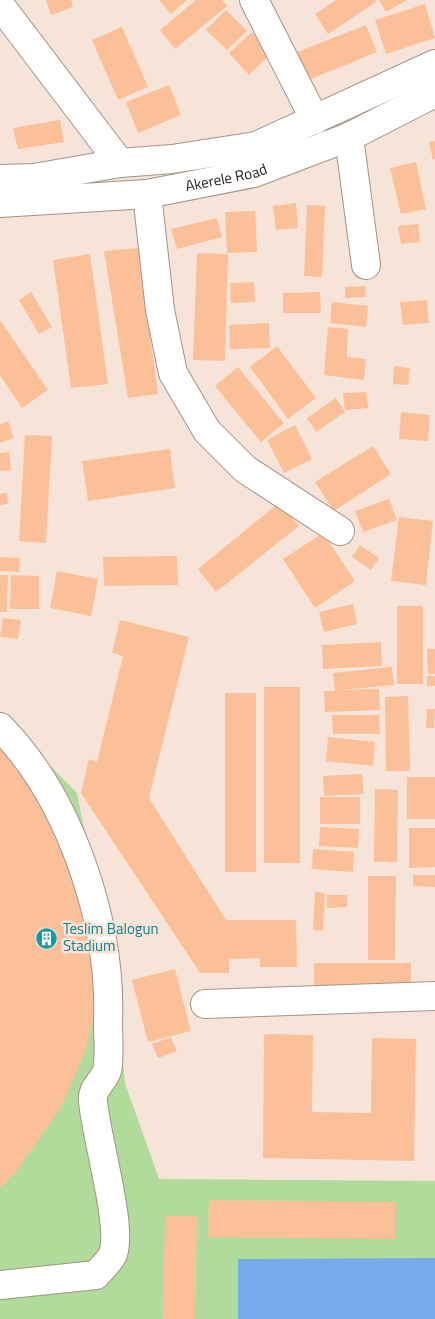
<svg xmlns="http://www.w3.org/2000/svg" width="435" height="1319" viewBox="0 0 435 1319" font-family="'Titillium Web',sans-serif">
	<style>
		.green { fill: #b1db9a }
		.water { fill: #76aaea }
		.building { fill: #fbc098 }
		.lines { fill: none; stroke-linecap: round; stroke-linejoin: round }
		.minor-casing { stroke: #a39287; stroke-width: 30 }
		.minor { stroke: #fff; stroke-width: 28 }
		.labels { text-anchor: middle; stroke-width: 5; stroke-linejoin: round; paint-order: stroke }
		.street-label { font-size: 15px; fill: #241e19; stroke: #f6e4d8 }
		.culture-label { font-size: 15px; fill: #0d838f; stroke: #f6e4d8; text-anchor: start }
	</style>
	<rect width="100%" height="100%" fill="#f6e4d8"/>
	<polygon class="green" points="0,715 77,793 115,987 125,1083 159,1179 435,1181 435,1319 0,1319"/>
	<polygon class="water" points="435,1258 435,1319 238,1319 238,1259"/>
	<g class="building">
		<polygon points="46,0 71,0 73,7 51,15"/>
		<polygon points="159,0 187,0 171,14"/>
		<polygon points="196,0 222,0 227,6 175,49 160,30"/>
		<polygon points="336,0 375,0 376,2 328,34 315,14"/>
		<polygon points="379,0 407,0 386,12"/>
		<polygon points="425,4 435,38 386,54 375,20"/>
		<polygon points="226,10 247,31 227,50 206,30"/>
		<polygon points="366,25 377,52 306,81 295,53"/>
		<polygon points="122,27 148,87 118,100 92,40"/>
		<polygon points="252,32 271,54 249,75 229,53"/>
		<polygon points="169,85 181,115 138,133 126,102"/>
		<polygon points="60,120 64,142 18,149 13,128"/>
		<polygon points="435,141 435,159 433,160 429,142"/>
		<polygon points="416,162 426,209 401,214 390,168"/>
		<polygon points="296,203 298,228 276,230 273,206"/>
		<polygon points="307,205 325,206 322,277 304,276"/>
		<polygon points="255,211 257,252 227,253 225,212"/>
		<polygon points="217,218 222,237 177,249 171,229"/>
		<polygon points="418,224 420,242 401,244 398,226"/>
		<polygon points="138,248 158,394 128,398 104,251"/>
		<polygon points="197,253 228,254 225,361 193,360"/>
		<polygon points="90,254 108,384 71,388 53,260"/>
		<polygon points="254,282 255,302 231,303 230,283"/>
		<polygon points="365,286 366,297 345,298 345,287"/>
		<polygon points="31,292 52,327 39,334 19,300"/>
		<polygon points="320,292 321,313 283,313 283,293"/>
		<polygon points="427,300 429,323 403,325 400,302"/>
		<polygon points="332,302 368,306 366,327 330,323"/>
		<polygon points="0,320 48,390 22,408 0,375"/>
		<polygon points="269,323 270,348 230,349 229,325"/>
		<polygon points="328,327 348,329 347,357 366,359 364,380 324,375"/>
		<polygon points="277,346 316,398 288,419 250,367"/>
		<polygon points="394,366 410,368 408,385 393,384"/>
		<polygon points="238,367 284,423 261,442 215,386"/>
		<polygon points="366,392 368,408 345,410 343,393"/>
		<polygon points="336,398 345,412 316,432 307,418"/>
		<polygon points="401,412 430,415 428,441 399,439"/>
		<polygon points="8,421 14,438 0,443 0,424"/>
		<polygon points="295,425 312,459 284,473 267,440"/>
		<polygon points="25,435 52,436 46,543 19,541"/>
		<polygon points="373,446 391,474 334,511 315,482"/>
		<polygon points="170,449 175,488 88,501 82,461"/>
		<polygon points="9,452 11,470 0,471 0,453"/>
		<polygon points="7,493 8,504 0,505 0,494"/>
		<polygon points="389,499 397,520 363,532 355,511"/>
		<polygon points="280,502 299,526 216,592 198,569"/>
		<polygon points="399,517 433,521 426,585 391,581"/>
		<polygon points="323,533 355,581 315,608 283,559"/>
		<polygon points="360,545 379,558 371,570 352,557"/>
		<polygon points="177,556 178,585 104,586 103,557"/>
		<polygon points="0,557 20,558 19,572 0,571"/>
		<polygon points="57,571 98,579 91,616 50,608"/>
		<polygon points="0,575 8,575 7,612 0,612"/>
		<polygon points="11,575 39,576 39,609 10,609"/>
		<polygon points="353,604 357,624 324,632 319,612"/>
		<rect x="397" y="606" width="26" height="78"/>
		<polygon points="3,618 21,620 18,639 0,637"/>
		<polygon points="120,620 189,637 149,798 226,920 296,920 297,967 260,967 260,958 229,959 229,973 200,973 81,793 89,759 97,762 123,656 112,653"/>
		<polygon points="381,642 382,666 323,669 322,645"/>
		<polygon points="427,649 435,649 435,674 428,674"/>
		<polygon points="392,667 394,685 341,690 379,689 380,710 325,712 324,691 335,691 333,673"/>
		<rect x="427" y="676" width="8" height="10"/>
		<rect x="264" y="687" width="36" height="176"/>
		<rect x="225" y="693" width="31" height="179"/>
		<polygon points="408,696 410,771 386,771 385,697"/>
		<polygon points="427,709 435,709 434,728 426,728"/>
		<polygon points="332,715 379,715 380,734 333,734"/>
		<polygon points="328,737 375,742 373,766 326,761"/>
		<polygon points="0,747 36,786 89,905 97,1006 85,1052 61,1107 16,1172 0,1188"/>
		<polygon points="362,774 364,794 324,796 323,776"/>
		<rect x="407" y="777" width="28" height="42"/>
		<polygon points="375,789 398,790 397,862 374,862"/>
		<rect x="320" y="797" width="40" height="27"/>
		<polygon points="320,827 359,829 358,848 319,846"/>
		<polygon points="409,828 435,828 435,867 409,868"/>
		<polygon points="313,849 354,852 353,872 312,869"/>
		<polygon points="413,875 435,875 435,887 413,886"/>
		<polygon points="368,876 396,876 395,960 368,960"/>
		<polygon points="315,892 325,893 323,931 313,930"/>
		<polygon points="327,895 347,895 347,907 327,908"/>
		<polygon points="314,963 411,963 411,994 314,993"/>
		<polygon points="175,969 191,1031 148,1042 132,980"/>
		<polygon points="264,1034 313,1035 312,1112 371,1113 372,1038 416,1039 414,1161 263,1158"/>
		<polygon points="171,1037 177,1051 158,1058 152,1044"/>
		<polygon points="209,1200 395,1202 395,1239 208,1237"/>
		<polygon points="165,1216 197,1216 195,1319 163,1319"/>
	</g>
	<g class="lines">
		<defs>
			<g id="minor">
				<polyline points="254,0 315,120"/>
				<polyline points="0,5 120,163"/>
				<polyline points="349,137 366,265"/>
				<polyline points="0,179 34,178 120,163 172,159 256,146 435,64"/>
				<polyline points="147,194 160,310 173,373 207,431 245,469 340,531"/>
				<path id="s1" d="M0,203L147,194L254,173L349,137L435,93"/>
				<path d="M0,727C70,798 112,923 108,1022C108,1036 110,1059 107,1071C103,1082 91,1089 93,1101C96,1138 123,1226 113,1254C110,1261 101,1269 96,1275L0,1285"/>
				<polyline points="205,1004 435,996"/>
			</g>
		</defs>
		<use href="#minor" class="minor-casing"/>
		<use href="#minor" class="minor"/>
	</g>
	<defs>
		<symbol id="building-disc" viewBox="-11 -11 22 22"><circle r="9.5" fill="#0f9aa8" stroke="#f6e4d8"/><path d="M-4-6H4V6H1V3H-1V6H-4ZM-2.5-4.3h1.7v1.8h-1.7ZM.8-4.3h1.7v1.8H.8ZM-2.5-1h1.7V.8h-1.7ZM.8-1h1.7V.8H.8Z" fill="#fff"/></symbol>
	</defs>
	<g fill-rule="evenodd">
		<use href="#building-disc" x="34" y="926" width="25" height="25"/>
	</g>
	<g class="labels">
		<g class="street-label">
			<text dy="5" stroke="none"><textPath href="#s1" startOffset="228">Akerele Road</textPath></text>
		</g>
		<g class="culture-label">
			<text x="63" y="934">Teslim Balogun<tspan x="63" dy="17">Stadium</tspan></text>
		</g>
	</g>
</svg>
